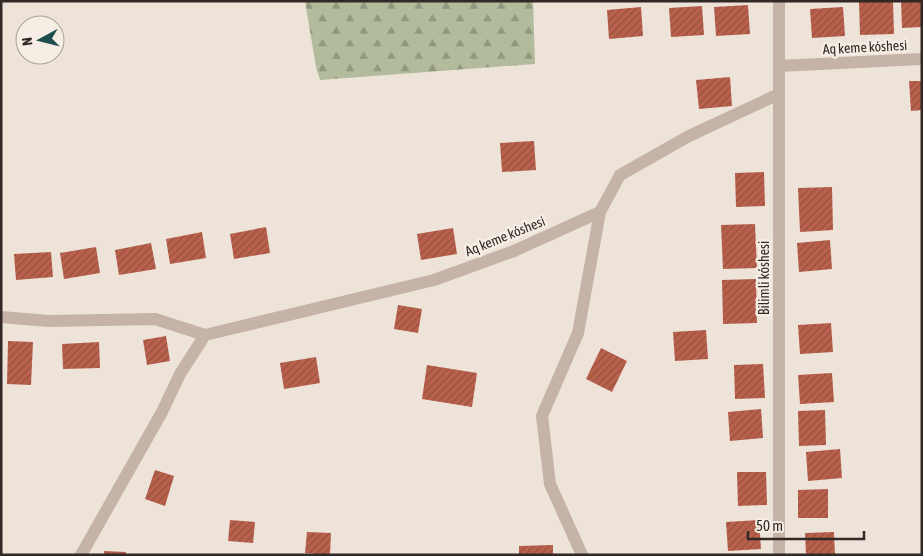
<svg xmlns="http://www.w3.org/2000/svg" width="923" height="556" viewBox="0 0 923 556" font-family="'Asap Condensed',sans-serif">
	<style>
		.forest { fill: url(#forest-firs) }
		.building { fill: url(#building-hatch) }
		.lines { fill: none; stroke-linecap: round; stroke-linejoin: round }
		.street { stroke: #c4b3a6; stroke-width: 12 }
		.labels { text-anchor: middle; stroke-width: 5; stroke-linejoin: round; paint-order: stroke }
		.street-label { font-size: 14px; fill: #322926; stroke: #f6ede4 }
	</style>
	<defs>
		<pattern id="forest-firs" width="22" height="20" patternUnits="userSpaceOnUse" patternTransform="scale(1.25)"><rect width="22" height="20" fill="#b2bb9b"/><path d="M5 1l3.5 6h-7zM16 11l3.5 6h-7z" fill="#91987e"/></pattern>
		<pattern id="building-hatch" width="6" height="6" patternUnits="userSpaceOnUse" patternTransform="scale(1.25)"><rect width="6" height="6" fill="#b9614c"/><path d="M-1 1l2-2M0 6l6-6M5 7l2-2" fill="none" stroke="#97503f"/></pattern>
	</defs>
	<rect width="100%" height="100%" fill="#eee3d9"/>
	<polygon class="forest" points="305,1 533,1 535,64 320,80 316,67"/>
	<g class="building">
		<polygon points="859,1 893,1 894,34 860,35"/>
		<polygon points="901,1 922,1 922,27 902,28"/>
		<polygon points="748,5 750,34 716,36 714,7"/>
		<polygon points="702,6 704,35 671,37 669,8"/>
		<polygon points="641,7 643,36 609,39 607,10"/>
		<polygon points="843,7 845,36 812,38 810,9"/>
		<polygon points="730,77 732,106 699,109 696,80"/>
		<polygon points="909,81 922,81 922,110 911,111"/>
		<polygon points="534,141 536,170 502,172 500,143"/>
		<polygon points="764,172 765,206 736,207 735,173"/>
		<polygon points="832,187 833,230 800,232 798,188"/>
		<polygon points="755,224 757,268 723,269 721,225"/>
		<polygon points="266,227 270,253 234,259 230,234"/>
		<polygon points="453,228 457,254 421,260 417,234"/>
		<polygon points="202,232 206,258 170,264 166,239"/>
		<polygon points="830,240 832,269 799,272 797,243"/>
		<polygon points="151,243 156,269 119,275 115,250"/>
		<polygon points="96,247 100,273 64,279 60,253"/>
		<polygon points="51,252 53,277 16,280 14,254"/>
		<polygon points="756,279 757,323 723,324 722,280"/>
		<polygon points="398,305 422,309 418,333 394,329"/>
		<polygon points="831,323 833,352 800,354 798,325"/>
		<polygon points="706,330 708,359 675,361 673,332"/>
		<polygon points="166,336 170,361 147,365 143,340"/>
		<polygon points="8,341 33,342 31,385 7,384"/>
		<polygon points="99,342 100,368 63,369 62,344"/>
		<polygon points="601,348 627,361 612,392 586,379"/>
		<polygon points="316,357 320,383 284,389 280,363"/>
		<polygon points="763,364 765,398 735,399 734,365"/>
		<polygon points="427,365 477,373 472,407 422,399"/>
		<polygon points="832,373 834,402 800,404 798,375"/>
		<polygon points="761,409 763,438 730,441 728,412"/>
		<polygon points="825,410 826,445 799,446 798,411"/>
		<polygon points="840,449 842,478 808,481 806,452"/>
		<polygon points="155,470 174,476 165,506 145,499"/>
		<polygon points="737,472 766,472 767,505 738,506"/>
		<polygon points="828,489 828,518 798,518 798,490"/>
		<polygon points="230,520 255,522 253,543 228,541"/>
		<polygon points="759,520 761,549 728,551 726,522"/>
		<polygon points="307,532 331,533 330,555 305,553"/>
		<polygon points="834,532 835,555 806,555 805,533"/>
		<polygon points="553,545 553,555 519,555 519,546"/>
		<polygon points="104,551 126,552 126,555 104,555"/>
	</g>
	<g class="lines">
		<g class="street">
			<polyline points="779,1 779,555"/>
			<polyline points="779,66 922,59"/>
			<polyline points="1,317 49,321 155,319 205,335"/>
			<polyline points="205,335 434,280 514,251 600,212 620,175 689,136 779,94"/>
			<polyline points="81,555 162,412 180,374 205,335"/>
			<polyline points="582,555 550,484 542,416 578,333 600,212"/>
		</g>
	</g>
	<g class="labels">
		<g class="street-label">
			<text transform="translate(865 47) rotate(-3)" y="5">Aq keme kóshesi</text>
			<text transform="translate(505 236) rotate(-22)" y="5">Aq keme kóshesi</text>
			<text transform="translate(764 278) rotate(-90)" y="5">Bilimli kóshesi</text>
		</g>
	</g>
	<rect width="923" height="556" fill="none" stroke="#322926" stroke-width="5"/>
	<g transform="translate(40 40) rotate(263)"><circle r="24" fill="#f6ede4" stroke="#a89f98"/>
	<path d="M0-4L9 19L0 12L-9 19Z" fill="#204e4e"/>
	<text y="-8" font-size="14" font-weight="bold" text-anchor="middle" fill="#322926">N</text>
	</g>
	<path d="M748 531v8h116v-8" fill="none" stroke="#322926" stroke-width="2.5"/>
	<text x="756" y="531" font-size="15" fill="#322926" stroke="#f6ede4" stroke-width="4" paint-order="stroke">50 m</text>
</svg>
